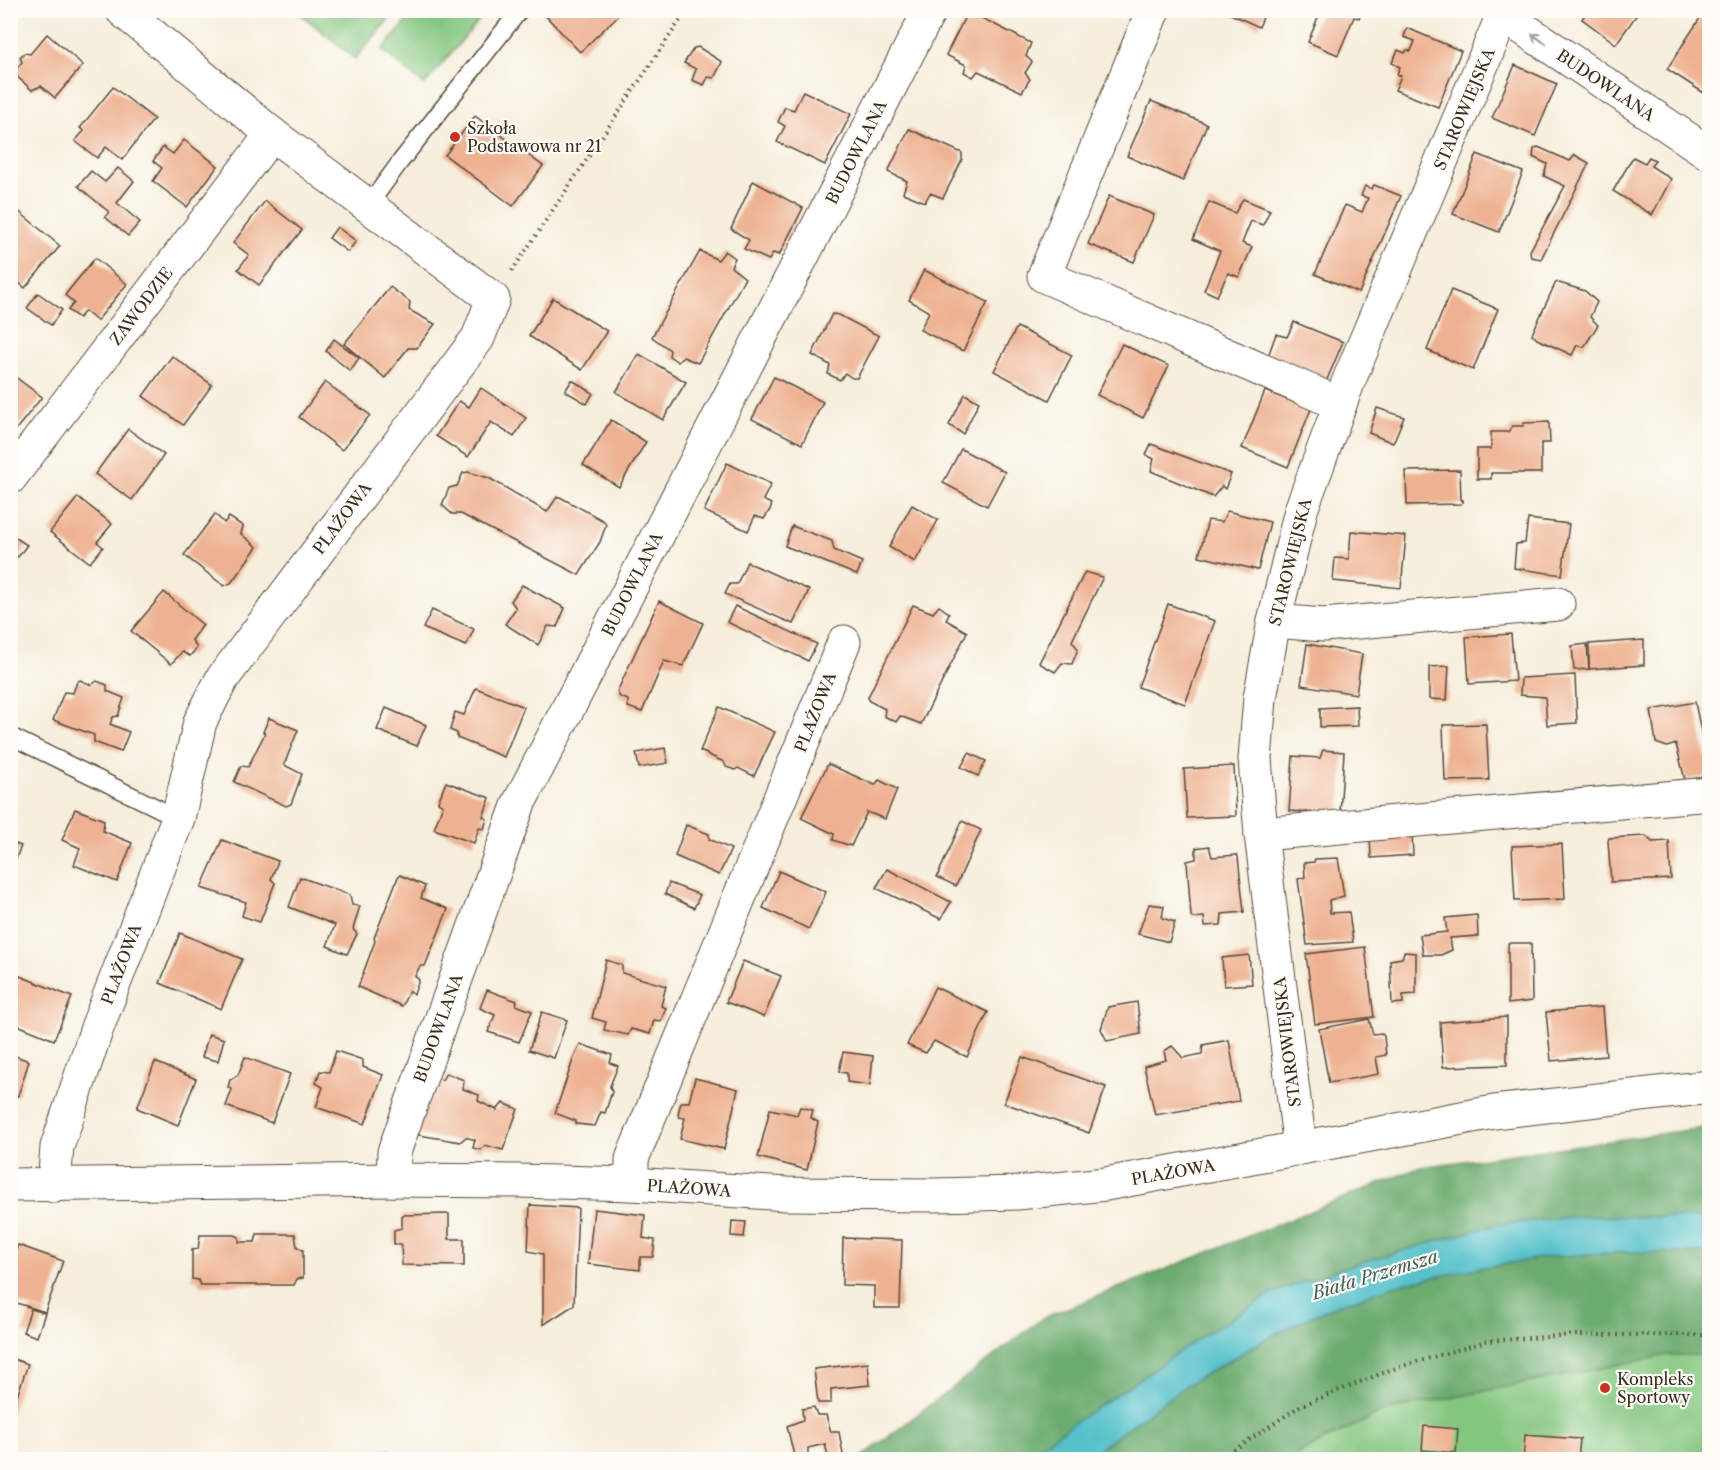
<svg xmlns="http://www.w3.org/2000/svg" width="1720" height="1470" viewBox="0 0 1720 1470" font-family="'Libre Caslon Text',serif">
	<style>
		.green { fill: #83c67f; stroke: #5f784e; stroke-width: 1.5 }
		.forest { fill: #6aab6e; stroke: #526a46; stroke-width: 1.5 }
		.water { fill: #54c1ca; stroke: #487674; stroke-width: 1.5 }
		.building { fill: #eeb292 }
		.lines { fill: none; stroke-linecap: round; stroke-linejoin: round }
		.service-casing { stroke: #57473a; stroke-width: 19 }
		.minor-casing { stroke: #57473a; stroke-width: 35 }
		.path { stroke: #57473a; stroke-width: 4; stroke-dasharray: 1.5 4.5; stroke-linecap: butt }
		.service { stroke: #fff; stroke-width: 16 }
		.minor { stroke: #fff; stroke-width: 33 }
		.oneway { stroke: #a79f9a }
		.poi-dot { fill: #c8321e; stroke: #fdfcf7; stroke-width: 2 }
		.labels { text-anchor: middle; stroke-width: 4.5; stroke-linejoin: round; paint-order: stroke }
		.street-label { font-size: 16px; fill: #3b2a1e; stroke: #fdfcf7 }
		.poi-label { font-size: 16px; fill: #3b2a1e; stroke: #fdfcf7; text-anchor: start }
		.water-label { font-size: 18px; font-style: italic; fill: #445f5a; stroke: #fdfcf7 }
	</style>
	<rect width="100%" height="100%" fill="#fdfcf7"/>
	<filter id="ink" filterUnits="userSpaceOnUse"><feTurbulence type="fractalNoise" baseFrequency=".0167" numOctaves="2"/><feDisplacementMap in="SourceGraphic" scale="12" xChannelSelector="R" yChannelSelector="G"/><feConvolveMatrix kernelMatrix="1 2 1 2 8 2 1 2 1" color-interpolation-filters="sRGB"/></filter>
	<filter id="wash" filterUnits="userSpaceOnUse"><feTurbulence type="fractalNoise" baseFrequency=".008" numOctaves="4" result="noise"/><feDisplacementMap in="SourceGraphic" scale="24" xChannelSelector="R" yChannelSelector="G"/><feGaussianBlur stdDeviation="1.35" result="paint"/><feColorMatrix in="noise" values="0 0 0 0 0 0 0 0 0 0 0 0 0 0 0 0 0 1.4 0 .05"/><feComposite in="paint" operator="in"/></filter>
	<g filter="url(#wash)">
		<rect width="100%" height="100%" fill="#f6eedb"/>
		<g class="green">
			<polygon points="297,11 396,11 355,59"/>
			<polygon points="416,11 487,11 424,85 382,50"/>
			<polygon points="1667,1355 1709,1355 1709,1459 1286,1460 1384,1411"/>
		</g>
		<g class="forest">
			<polygon points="1709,1127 1709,1218 1583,1216 1495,1225 1351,1265 1275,1292 1206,1334 1021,1459 858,1460 1043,1318 1421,1167"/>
			<polygon points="1625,1252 1709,1253 1709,1355 1667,1355 1384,1411 1286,1459 1085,1460 1185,1386 1275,1334 1332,1307 1400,1284 1479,1268 1549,1257"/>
			<polygon points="391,1450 396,1459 304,1459"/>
		</g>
		<polygon class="water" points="1583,1216 1709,1218 1709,1253 1625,1252 1549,1257 1479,1268 1400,1284 1332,1307 1275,1334 1185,1386 1085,1459 1021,1459 1206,1334 1275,1292 1351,1265 1495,1225"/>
		<g id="blocks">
			<g class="building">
				<polygon points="540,10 624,10 580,52"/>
				<polygon points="1222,10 1266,10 1259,27"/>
				<polygon points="1321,10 1362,10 1359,18 1354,17 1338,55 1308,42"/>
				<polygon points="1588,10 1640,10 1616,44 1582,19"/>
				<polygon points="968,11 1031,43 1026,56 1032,62 1025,73 1030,79 1022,92 978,71 973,77 964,72 966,65 946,55"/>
				<polygon points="1702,15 1710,20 1710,97 1667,69"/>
				<polygon points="1407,28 1461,51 1438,107 1395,90 1401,76 1397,74 1400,67 1392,63 1398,50 1405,53 1407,50 1411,51 1415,41 1404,37"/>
				<polygon points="47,34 83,65 55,98 41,86 32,90 13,73 22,62 20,57 24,53 30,54"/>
				<polygon points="698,47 722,62 714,78 708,77 704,85 692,80 696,69 684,63 694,48"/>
				<polygon points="1515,65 1557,84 1535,136 1492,118"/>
				<polygon points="113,87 154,119 122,160 106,147 97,158 75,141 84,131 80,128"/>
				<polygon points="803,91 851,114 825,165 777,142 785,126 778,122 785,107 794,110"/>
				<polygon points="1151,101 1207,124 1183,181 1127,156"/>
				<polygon points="475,116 543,166 513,206 445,155"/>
				<polygon points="909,129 962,153 962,160 943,198 930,193 925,202 903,193 907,181 888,172"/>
				<polygon points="184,140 218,166 187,207 153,181 162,168 153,161 163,147 173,154"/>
				<polygon points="1538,147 1570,161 1575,155 1589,163 1541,259 1531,257 1530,251 1565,186 1544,176 1547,164 1533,157 1534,149"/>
				<polygon points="1477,154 1523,172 1499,232 1453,214"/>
				<polygon points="1633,157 1645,163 1649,157 1655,160 1651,166 1671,179 1652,215 1613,191"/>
				<polygon points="118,168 134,181 117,203 140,222 128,236 105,217 109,212 78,186 91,171 105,182"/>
				<polygon points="753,181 803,208 779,255 773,253 769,260 744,249 749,240 731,229"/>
				<polygon points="1374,185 1401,196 1359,293 1315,274 1345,205 1362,212 1368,198 1361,196 1365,186 1372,189"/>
				<polygon points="1109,196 1154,215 1134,262 1088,244"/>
				<polygon points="1243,199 1270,210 1263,225 1251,221 1242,243 1252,247 1239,277 1228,273 1217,296 1204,290 1220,251 1193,239 1209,202 1235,213"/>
				<polygon points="265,201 302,230 259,285 238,269 249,255 233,243"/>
				<polygon points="16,209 60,246 25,288 10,275 10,216"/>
				<polygon points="337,227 356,241 348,252 329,238"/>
				<polygon points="700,251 718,260 725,251 735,258 731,267 745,278 698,363 683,357 678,362 669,356 670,350 652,337"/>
				<polygon points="95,258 127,284 97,321 85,311 79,318 68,310 74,303 65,295"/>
				<polygon points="924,270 988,302 963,351 920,330 929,312 909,300"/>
				<polygon points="1556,282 1585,291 1597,302 1590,317 1598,325 1584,347 1577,345 1572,355 1537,339 1532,334"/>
				<polygon points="390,287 410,302 409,310 435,324 417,348 408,348 385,378 344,344"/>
				<polygon points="1451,290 1498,309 1473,370 1427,350"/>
				<polygon points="38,293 62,310 51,325 27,308"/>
				<polygon points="553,298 607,331 582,370 529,336"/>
				<polygon points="832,314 839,315 879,336 857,378 852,378 845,373 840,380 828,374 830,365 812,355"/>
				<polygon points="1294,322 1343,342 1326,382 1267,359 1276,334 1287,337"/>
				<polygon points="1017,327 1072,355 1049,400 994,371"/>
				<polygon points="334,339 359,358 350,371 326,351"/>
				<polygon points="1122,344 1169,366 1143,418 1097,395"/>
				<polygon points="639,354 686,382 663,420 616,392"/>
				<polygon points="172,356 212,385 183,425 143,396"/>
				<polygon points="10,373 42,397 10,437"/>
				<polygon points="774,377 823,402 802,444 752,419"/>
				<polygon points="572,380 593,393 587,404 565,391"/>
				<polygon points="325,382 370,415 342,450 299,417"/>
				<polygon points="481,388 526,418 514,437 491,422 468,457 436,436 459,401 469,407"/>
				<polygon points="1265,391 1311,409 1288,467 1242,448"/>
				<polygon points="965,394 979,402 963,434 949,425"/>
				<polygon points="1377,408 1404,417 1393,443 1369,433"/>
				<polygon points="611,420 646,442 619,487 583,465"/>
				<polygon points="1549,422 1550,443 1541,443 1541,473 1491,473 1491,479 1477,479 1477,449 1491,449 1491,432 1508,432 1512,426 1523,426 1524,423"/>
				<polygon points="128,429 164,455 132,500 95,474"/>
				<polygon points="1151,444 1231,474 1225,489 1222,486 1213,497 1151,471 1154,459 1146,455"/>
				<polygon points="961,449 1005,472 987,506 943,483"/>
				<polygon points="727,463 771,484 763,500 771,504 771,508 764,519 755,516 748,531 704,511"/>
				<polygon points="1460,470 1461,500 1463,500 1461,504 1407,505 1406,471"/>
				<polygon points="468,472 489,478 547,512 557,497 560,497 604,521 606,525 600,542 579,575 461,514 452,514 442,505 449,488 457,486 463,473"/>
				<polygon points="78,497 112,524 97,542 103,547 90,563 50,532"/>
				<polygon points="912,505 938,520 915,562 889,547"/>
				<polygon points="1227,511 1270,522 1258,570 1199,556 1208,520 1222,522"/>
				<polygon points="215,514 224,523 229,517 243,526 241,534 257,547 231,583 224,586 184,555"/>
				<polygon points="1528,519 1569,524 1562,575 1514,568 1516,544 1525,543"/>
				<polygon points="792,526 832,541 834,550 862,562 857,575 785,546"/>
				<polygon points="1351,531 1406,536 1401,588 1333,581 1335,558 1349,559"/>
				<polygon points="10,534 27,545 18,557 10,551"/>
				<polygon points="747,562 809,590 793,624 725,594 730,584 737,584"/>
				<polygon points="1085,572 1103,577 1072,641 1078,649 1072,664 1062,663 1055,672 1039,663"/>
				<polygon points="522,585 565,608 557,627 548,626 538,645 505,624 516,608 511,601"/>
				<polygon points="164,592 203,625 192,640 197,648 190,656 182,652 171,664 131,631"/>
				<polygon points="659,601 703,623 683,666 664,661 642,712 628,707 628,700 620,697 617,692"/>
				<polygon points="1168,604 1215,621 1185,704 1138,687"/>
				<polygon points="913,605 933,613 939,606 949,613 946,620 967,632 921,724 900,716 896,722 884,716 885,709 869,701 868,697"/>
				<polygon points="735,606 817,644 808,661 727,622"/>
				<polygon points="432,610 474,629 466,646 423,628"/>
				<polygon points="1511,634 1515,681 1469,684 1466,637"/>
				<polygon points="1644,640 1644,665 1589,669 1589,644"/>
				<polygon points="1307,644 1362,654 1356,694 1301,685"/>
				<polygon points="1587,644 1589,669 1574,670 1572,646"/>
				<polygon points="1449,666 1447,700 1429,699 1429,667"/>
				<polygon points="1575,675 1577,723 1547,725 1545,697 1520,695 1521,678"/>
				<polygon points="80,680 91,685 97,681 107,685 107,691 124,698 118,716 113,717 110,724 129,732 121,752 94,742 94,735 53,720 64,692 73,693 77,682"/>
				<polygon points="476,688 524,707 504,757 457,738 457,733 450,730 455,712 464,715"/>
				<polygon points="1695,702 1710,776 1685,780 1676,744 1667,747 1656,743 1651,710"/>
				<polygon points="1357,706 1358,726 1320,727 1320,708"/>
				<polygon points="719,707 775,732 754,776 738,768 735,770 726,767 724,762 700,751"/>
				<polygon points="386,708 426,725 417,746 377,730"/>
				<polygon points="269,718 298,730 284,765 302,774 291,804 286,806 234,782 241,766 248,767 265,733 263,732"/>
				<polygon points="1486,724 1489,780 1445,781 1443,725"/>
				<polygon points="665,748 668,763 639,768 636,753"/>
				<polygon points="1323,750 1344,752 1340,814 1289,811 1293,756 1320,758"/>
				<polygon points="969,753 986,761 978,776 961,767"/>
				<polygon points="828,764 875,785 879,780 897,789 885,819 867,812 851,846 833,840 834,834 801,818"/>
				<polygon points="1234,766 1236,816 1187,818 1184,769"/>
				<polygon points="446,782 490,798 483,817 487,819 484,829 479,828 474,843 434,829 443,805 438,802"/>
				<polygon points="75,809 104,820 103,831 132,843 117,882 74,865 80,848 62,840"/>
				<polygon points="962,821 981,830 956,886 937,877"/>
				<polygon points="686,825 709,834 709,839 731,849 719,875 675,856"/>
				<polygon points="1412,832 1413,855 1371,858 1370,836"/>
				<polygon points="1646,836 1652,842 1669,841 1671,879 1611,882 1608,841 1609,838"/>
				<polygon points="222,840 278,861 271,879 275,883 260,922 242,916 246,902 201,888"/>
				<polygon points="10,842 21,846 11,871 10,871"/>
				<polygon points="1562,844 1565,899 1515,901 1512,846"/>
				<polygon points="1209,846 1212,857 1237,855 1238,857 1244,912 1222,914 1221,925 1205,926 1204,917 1193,918 1191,916 1187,861 1196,859 1196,848"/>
				<polygon points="1338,858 1344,896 1329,900 1330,913 1349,912 1353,942 1307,945 1298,879 1305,877 1304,863 1314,862 1315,859"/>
				<polygon points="887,869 951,902 941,919 876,888"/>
				<polygon points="779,871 826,892 809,929 763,908"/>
				<polygon points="400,875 425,886 421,898 448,909 425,966 420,966 415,976 419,980 414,994 409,991 402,1006 358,987 375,941 374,938 398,877"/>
				<polygon points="300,877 350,895 352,905 360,906 353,929 357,934 347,954 327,946 335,925 289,907"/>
				<polygon points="669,883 700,895 694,908 665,894"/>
				<polygon points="1149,904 1164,906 1162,918 1175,922 1169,942 1138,934"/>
				<polygon points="1477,915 1478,936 1450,938 1452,950 1441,955 1423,955 1420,935 1447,932 1445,918"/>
				<polygon points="180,933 242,959 221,1009 160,983"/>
				<polygon points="1508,943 1531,943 1532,1001 1508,1004"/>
				<polygon points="1365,947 1374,1017 1315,1024 1306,954"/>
				<polygon points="1404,952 1416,953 1416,994 1403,995 1403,1003 1392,1004 1390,960 1402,958"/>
				<polygon points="1249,955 1252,984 1224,986 1222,958"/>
				<polygon points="606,960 622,965 622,973 666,986 661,1006 666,1008 661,1021 654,1020 650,1034 631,1029 628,1035 604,1030 606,1022 592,1018"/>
				<polygon points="743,961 781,976 764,1017 726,1002"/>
				<polygon points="20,976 72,997 54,1040 10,1022 10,997"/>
				<polygon points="935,987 988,1012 967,1057 934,1041 926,1053 907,1045"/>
				<polygon points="487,990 517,1001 516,1005 532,1011 519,1042 488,1032 495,1015 480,1008"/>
				<polygon points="1137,1002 1141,1034 1107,1041 1101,1029 1108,1007"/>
				<polygon points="1602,1007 1606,1056 1551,1061 1546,1012"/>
				<polygon points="542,1012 567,1020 554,1058 529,1050"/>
				<polygon points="1507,1017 1507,1065 1443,1067 1440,1022"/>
				<polygon points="1369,1019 1373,1034 1381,1033 1384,1036 1386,1055 1376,1057 1379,1074 1329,1083 1319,1029"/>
				<polygon points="209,1034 224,1039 218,1061 202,1057"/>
				<polygon points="1229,1040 1239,1101 1155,1115 1144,1066 1166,1060 1164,1051 1172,1046 1183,1058 1202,1054 1203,1045"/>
				<polygon points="580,1044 612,1055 610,1063 618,1066 610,1086 612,1092 605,1113 601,1112 595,1126 576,1124 576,1121 555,1113 575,1054"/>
				<polygon points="336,1051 363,1060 363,1067 383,1075 365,1124 316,1107 323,1087 316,1083 320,1071 329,1072"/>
				<polygon points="843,1052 873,1056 870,1085 847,1082 847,1073 839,1072"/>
				<polygon points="10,1054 29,1061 18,1096 10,1094"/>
				<polygon points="245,1057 290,1074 272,1123 226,1106 232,1089 228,1087 230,1080 238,1075"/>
				<polygon points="1022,1057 1106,1087 1089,1133 1004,1103"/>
				<polygon points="155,1062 196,1079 178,1125 137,1108"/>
				<polygon points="446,1073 464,1080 463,1089 479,1095 478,1101 497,1110 503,1103 518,1109 503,1150 485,1145 481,1150 473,1148 475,1140 466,1137 460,1142 413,1134 433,1078 442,1080"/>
				<polygon points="695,1078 738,1089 724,1149 680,1139 685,1118 679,1117 678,1114 681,1102 689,1102"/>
				<polygon points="800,1107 813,1110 811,1118 818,1122 807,1170 758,1157 770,1109 797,1115"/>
				<polygon points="530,1205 578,1208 574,1305 543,1325 543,1254 528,1251"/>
				<polygon points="594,1209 645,1215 643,1238 655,1240 653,1257 640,1257 640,1270 588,1264"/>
				<polygon points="449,1214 449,1239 464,1239 464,1266 402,1265 401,1244 394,1244 394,1230 402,1228 402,1215"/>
				<polygon points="732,1221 746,1222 744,1237 731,1236"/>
				<polygon points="257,1234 295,1234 297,1247 303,1250 303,1278 297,1279 294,1285 200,1285 198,1280 192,1279 192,1250 198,1249 200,1235 235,1235 239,1237 239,1242 255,1242"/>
				<polygon points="843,1238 902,1240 900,1308 874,1308 874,1286 842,1285"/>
				<polygon points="18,1245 63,1261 45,1312 10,1301 10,1266"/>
				<polygon points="31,1309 45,1313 37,1337 23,1332"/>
				<polygon points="10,1358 28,1364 11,1414 10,1414"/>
				<polygon points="868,1363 870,1385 831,1389 831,1403 818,1403 814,1369"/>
				<polygon points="814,1407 817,1415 826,1415 831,1432 839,1432 844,1460 829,1460 825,1444 808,1448 808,1460 795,1460 787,1426 803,1420 802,1409"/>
				<polygon points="1424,1426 1458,1429 1456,1453 1422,1450"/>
				<polygon points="1525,1435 1580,1439 1578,1460 1523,1460"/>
				<polygon points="1422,1455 1450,1458 1450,1460 1421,1460"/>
			</g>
		</g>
	</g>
	<g filter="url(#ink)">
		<use href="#blocks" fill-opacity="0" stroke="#57473a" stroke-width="1.5"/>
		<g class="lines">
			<defs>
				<g id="service">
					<polyline points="368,206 400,162 520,10"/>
					<polyline points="10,736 178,818"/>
				</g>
				<g id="minor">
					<polyline points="1153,10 1044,276 1340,404"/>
					<polyline points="1503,15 1710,154"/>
					<polyline points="10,478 272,134"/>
					<polyline points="1274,621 1324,625 1558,604"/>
					<polyline points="1261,834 1710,794"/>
					<polyline points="1300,1148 1261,834 1255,759 1260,698 1274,621 1301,510 1349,380 1505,10"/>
					<polyline points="393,1180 394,1152 519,803 930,10"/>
					<polyline points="632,1184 632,1159 844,642"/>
					<polyline points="10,1185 393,1180 518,1181 632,1184 787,1194 935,1195 1017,1193 1106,1184 1494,1112 1710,1087"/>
					<polyline points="54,1186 57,1147 97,1028 178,818 200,722 222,679 478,338 493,299 272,134 122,10"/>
				</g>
			</defs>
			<use href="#service" class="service-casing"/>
			<use href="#minor" class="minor-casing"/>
			<g class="path">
				<polyline points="512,271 687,10"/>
				<polyline points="1219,1460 1300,1406 1390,1370 1486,1341 1575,1335 1710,1335"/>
			</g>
			<use href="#service" class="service"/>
			<use href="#minor" class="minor"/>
		</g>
		<defs><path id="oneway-shaft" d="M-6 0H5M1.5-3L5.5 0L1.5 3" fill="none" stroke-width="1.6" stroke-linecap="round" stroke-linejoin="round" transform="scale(1.5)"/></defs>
		<use class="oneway" href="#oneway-shaft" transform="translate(1539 39) rotate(-146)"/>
	</g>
	<g class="poi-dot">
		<circle cx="455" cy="137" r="6"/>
		<circle cx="1605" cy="1388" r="6"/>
	</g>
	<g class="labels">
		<g class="street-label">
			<text transform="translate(1606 85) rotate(34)" y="6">BUDOWLANA</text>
			<text transform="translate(1464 109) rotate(-67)" y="6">STAROWIEJSKA</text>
			<text transform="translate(856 152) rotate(-63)" y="6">BUDOWLANA</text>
			<text transform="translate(141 306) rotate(-53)" y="6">ZAWODZIE</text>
			<text transform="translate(342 518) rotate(-53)" y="6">PLAŻOWA</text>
			<text transform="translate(1290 562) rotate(-76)" y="6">STAROWIEJSKA</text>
			<text transform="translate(632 584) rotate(-63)" y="6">BUDOWLANA</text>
			<text transform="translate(815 712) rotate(-68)" y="6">PLAŻOWA</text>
			<text transform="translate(121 964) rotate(-69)" y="6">PLAŻOWA</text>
			<text transform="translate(438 1028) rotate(-70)" y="6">BUDOWLANA</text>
			<text transform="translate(1287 1042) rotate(-97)" y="6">STAROWIEJSKA</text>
			<text transform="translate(1173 1172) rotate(-10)" y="6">PLAŻOWA</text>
			<text transform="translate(689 1188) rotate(4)" y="6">PLAŻOWA</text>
		</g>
		<g class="poi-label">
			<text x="467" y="134">Szkoła<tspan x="467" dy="18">Podstawowa nr 21</tspan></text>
			<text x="1617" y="1385">Kompleks<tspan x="1617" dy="18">Sportowy</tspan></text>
		</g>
		<g class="water-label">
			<text transform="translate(1375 1275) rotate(-17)" y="6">Biała Przemsza</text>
		</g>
	</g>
	<rect width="1720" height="1470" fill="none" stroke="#fdfcf7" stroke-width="36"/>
</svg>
